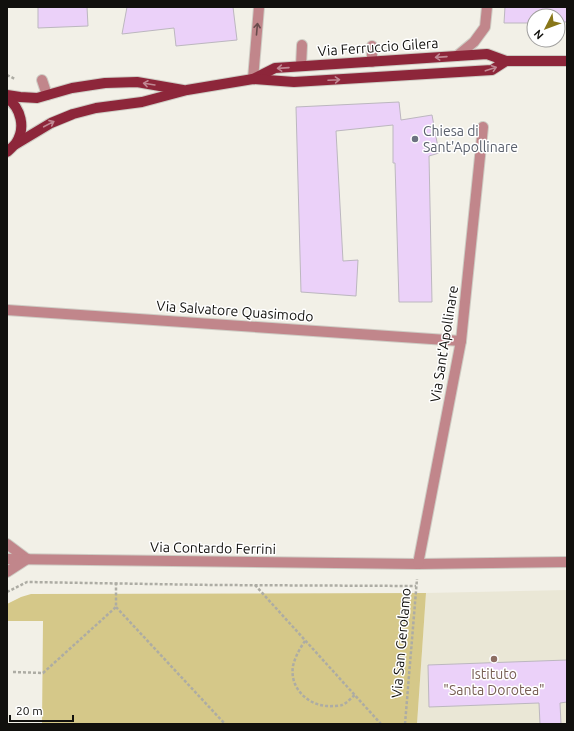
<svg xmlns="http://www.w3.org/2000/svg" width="574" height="731" viewBox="0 0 574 731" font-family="Ubuntu,sans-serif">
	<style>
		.built { fill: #eae7d6 }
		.green { fill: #d5c889 }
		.building { fill: #ebd1f9; stroke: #bcb7bf }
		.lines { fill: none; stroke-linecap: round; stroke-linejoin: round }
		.minor-casing { stroke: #ceccc4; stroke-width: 12 }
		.major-casing { stroke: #ceccc4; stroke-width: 12 }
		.path { stroke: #adaca4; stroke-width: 2.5; stroke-dasharray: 3 2; stroke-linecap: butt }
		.minor { stroke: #c1868b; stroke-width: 10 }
		.major { stroke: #8d263a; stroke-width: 10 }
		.oneway { stroke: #694b4c }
		.oneway2 { stroke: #c08893 }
		.worship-dot { fill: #6b7280; stroke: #fff; stroke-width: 1.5 }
		.education-dot { fill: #8d6e63; stroke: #fff; stroke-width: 1.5 }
		.labels { text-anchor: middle; stroke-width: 3; stroke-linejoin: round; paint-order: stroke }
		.street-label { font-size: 14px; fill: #11100d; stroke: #fff }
		.worship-label { font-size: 14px; fill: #5b616d; stroke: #fff; text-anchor: start }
		.education-label { font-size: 14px; fill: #785e54; stroke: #fff }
	</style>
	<rect width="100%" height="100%" fill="#f2f0e7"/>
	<polygon class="built" points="567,590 567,724 417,724 426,593"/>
	<polygon class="green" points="426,593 417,724 42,724 43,621 7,621 7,604 21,597 31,594"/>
	<g class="building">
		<polygon points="38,7 87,7 88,26 38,28"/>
		<polygon points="127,7 233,7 237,40 176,46 174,28 122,34"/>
		<polygon points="505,7 567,7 567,22 558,22 558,16 534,16 534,23 504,23"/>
		<polygon points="399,102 401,120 432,115 439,153 429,156 432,302 399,302 395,163 393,163 393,125 336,131 343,261 358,260 356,296 301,292 296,107"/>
		<polygon points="567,660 567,702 560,703 561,724 540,724 539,703 429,707 428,665"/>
	</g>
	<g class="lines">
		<defs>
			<g id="minor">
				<polyline points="372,46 372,62"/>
				<polyline points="457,56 474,42 485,27 487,7"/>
				<polyline points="301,66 302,45"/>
				<polyline points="253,79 259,7"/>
				<polyline points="42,80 47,95"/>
				<polyline points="7,310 461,341"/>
				<polyline points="7,544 27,559"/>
				<polyline points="7,559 418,564 567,562"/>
				<polyline points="418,564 461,341 483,127"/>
				<polyline points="7,572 27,559"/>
			</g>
			<g id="major">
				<polyline points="253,79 275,68 487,54 506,61 567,61"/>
				<polyline points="7,95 20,97 37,98 72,88 105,83 137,82 183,90"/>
				<path d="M7,98C21,108 26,128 16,143C14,146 10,149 7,152"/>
				<polyline points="16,144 51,123 73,114 96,108 142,102 187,90 253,79 294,82 492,70 506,61"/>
			</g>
		</defs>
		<use href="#minor" class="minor-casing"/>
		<use href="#major" class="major-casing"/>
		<g class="path">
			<polyline points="7,75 15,79"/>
			<polyline points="255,585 381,724"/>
			<polyline points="7,592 27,582 213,585 416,586"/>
			<polyline points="116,607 225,724"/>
			<path d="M305,641C300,648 295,657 293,666C289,690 311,708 333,706C336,706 340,706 342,705C347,703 351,698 355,695"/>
			<polyline points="13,672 43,673 116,607 116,582"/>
			<polyline points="405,724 417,579"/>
		</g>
		<use href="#minor" class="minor"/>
		<use href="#major" class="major"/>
	</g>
	<defs><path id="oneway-shaft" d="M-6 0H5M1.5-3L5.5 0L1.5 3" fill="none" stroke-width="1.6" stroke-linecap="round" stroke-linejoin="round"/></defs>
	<use class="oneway" href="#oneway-shaft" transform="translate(257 29) rotate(-85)"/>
	<g class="oneway2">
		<use href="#oneway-shaft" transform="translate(441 57) rotate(176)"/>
		<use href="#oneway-shaft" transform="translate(283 68) rotate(176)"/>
		<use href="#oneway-shaft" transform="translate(491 69) rotate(-18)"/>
		<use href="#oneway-shaft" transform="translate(334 80) rotate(-3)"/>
		<use href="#oneway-shaft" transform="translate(149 84) rotate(-171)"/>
		<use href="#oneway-shaft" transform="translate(49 124) rotate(-28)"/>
	</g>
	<circle class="worship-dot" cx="415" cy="139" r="4"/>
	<circle class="education-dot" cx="494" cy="659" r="4"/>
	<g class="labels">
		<g class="street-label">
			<text transform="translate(378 47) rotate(-4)" y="5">Via Ferruccio Gilera</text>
			<text transform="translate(235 311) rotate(4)" y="5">Via Salvatore Quasimodo</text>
			<text transform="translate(444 344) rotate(-81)" y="5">Via Sant'Apollinare</text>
			<text transform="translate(213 548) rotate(1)" y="5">Via Contardo Ferrini</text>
			<text transform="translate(401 643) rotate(-85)" y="5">Via San Gerolamo</text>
		</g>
		<g class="worship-label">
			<text x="423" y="136">Chiesa di<tspan x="423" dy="16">Sant'Apollinare</tspan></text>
		</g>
		<g class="education-label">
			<text x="494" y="679">Istituto<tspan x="494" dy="16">"Santa Dorotea"</tspan></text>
		</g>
	</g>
	<rect width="574" height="731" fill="none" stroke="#11100d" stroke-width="16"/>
	<g transform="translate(546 28) rotate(228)"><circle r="19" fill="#ffffff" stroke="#a09f9e"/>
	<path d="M0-3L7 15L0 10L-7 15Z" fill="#887619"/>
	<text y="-6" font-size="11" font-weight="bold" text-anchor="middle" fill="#11100d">N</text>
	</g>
	<path d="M10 715v6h63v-6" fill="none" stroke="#11100d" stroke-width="2"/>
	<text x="16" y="715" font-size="12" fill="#11100d" stroke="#ffffff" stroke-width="3" paint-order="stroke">20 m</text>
</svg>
